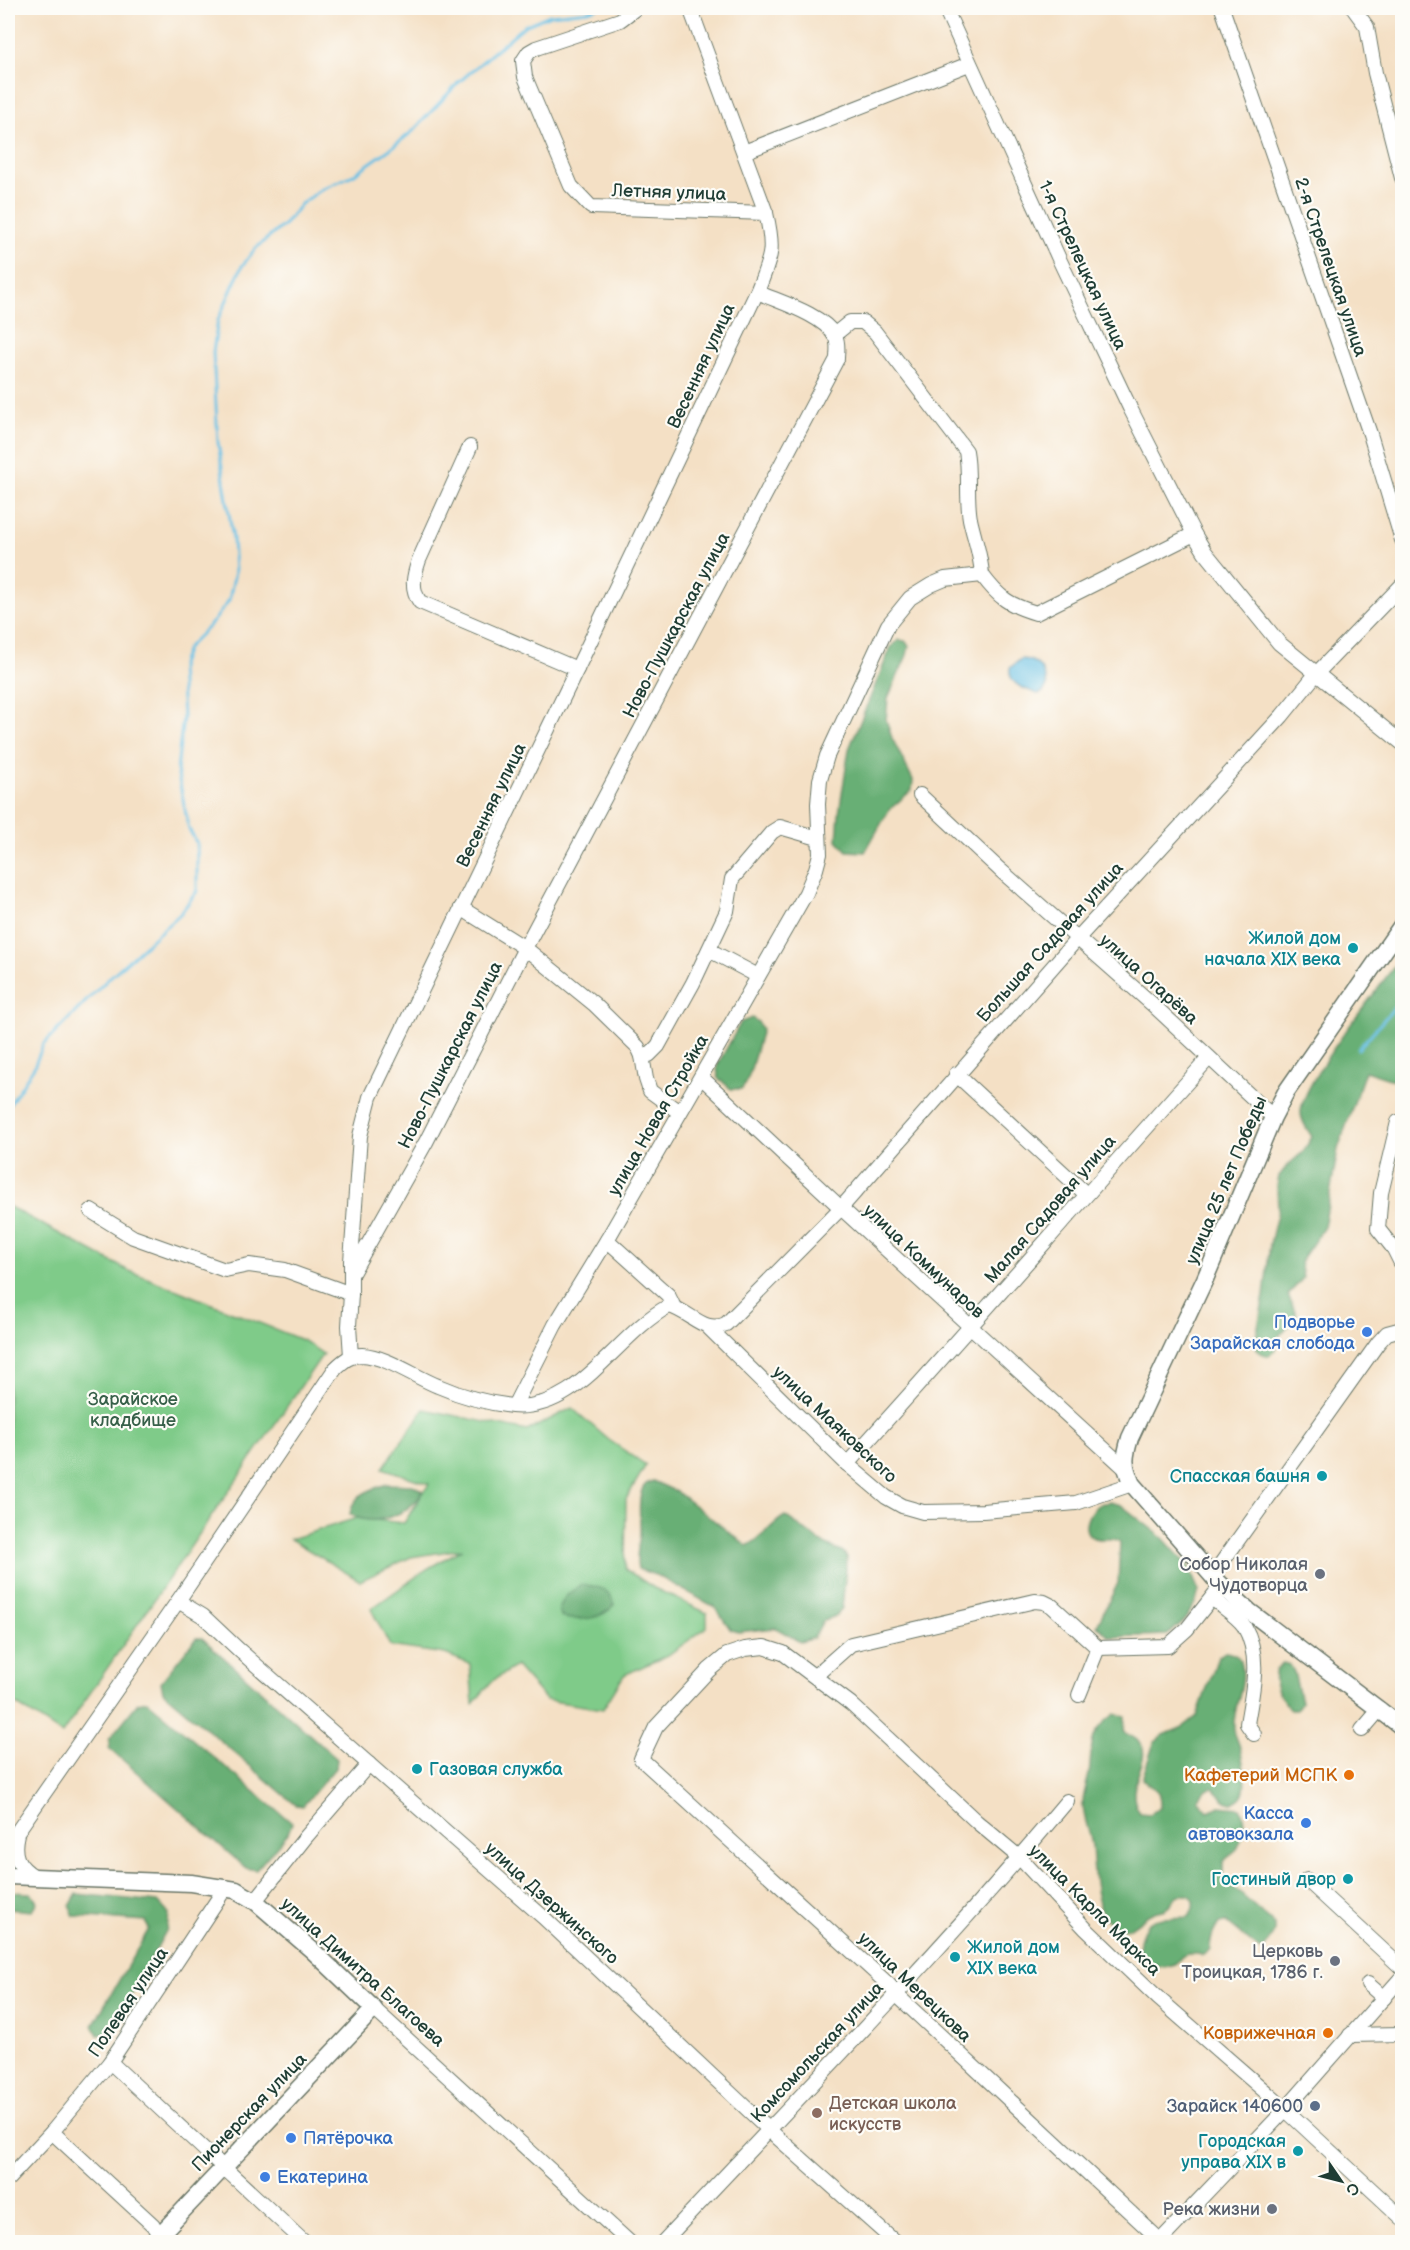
<svg xmlns="http://www.w3.org/2000/svg" width="1410" height="2250" viewBox="0 0 1410 2250" font-family="'Balsamiq Sans',sans-serif">
	<style>
		.green { fill: #7fcb89; stroke: #4f845e; stroke-width: 1.5 }
		.forest { fill: #67af75; stroke: #437654; stroke-width: 1.5 }
		.water { fill: #67c0e4; stroke: #437e8c; stroke-width: 1.5 }
		.lines { fill: none; stroke-linecap: round; stroke-linejoin: round }
		.stream { stroke: #67c0e4; stroke-width: 3 }
		.minor-casing { stroke: #6a7667; stroke-width: 16 }
		.major-casing { stroke: #6a7667; stroke-width: 19 }
		.minor { stroke: #fff; stroke-width: 14 }
		.major { stroke: #fff; stroke-width: 16 }
		.culture-dot { fill: #0f9aa8; stroke: #fdfcf7; stroke-width: 2 }
		.shop-dot { fill: #3f7fe0; stroke: #fdfcf7; stroke-width: 2 }
		.worship-dot { fill: #6b7280; stroke: #fdfcf7; stroke-width: 2 }
		.food-dot { fill: #e8710a; stroke: #fdfcf7; stroke-width: 2 }
		.service-dot { fill: #5c6f8a; stroke: #fdfcf7; stroke-width: 2 }
		.education-dot { fill: #8d6e63; stroke: #fdfcf7; stroke-width: 2 }
		.labels { text-anchor: middle; stroke-width: 4.5; stroke-linejoin: round; paint-order: stroke }
		.street-label { font-size: 18px; fill: #1f3d34; stroke: #fdfcf7 }
		.culture-label { font-size: 18px; fill: #0d838f; stroke: #fdfcf7; text-anchor: end }
		.shop-label { font-size: 18px; fill: #366cbe; stroke: #fdfcf7; text-anchor: end }
		.park-label { font-size: 18px; fill: #376049; stroke: #fdfcf7 }
		.worship-label { font-size: 18px; fill: #5b616d; stroke: #fdfcf7; text-anchor: end }
		.food-label { font-size: 18px; fill: #c56008; stroke: #fdfcf7; text-anchor: end }
		.education-label { font-size: 18px; fill: #785e54; stroke: #fdfcf7; text-anchor: start }
		.service-label { font-size: 18px; fill: #4e5e75; stroke: #fdfcf7; text-anchor: end }
	</style>
	<rect width="100%" height="100%" fill="#fdfcf7"/>
	<filter id="ink" filterUnits="userSpaceOnUse"><feTurbulence type="fractalNoise" baseFrequency=".0167" numOctaves="2"/><feDisplacementMap in="SourceGraphic" scale="12" xChannelSelector="R" yChannelSelector="G"/><feConvolveMatrix kernelMatrix="1 2 1 2 8 2 1 2 1" color-interpolation-filters="sRGB"/></filter>
	<filter id="wash" filterUnits="userSpaceOnUse"><feTurbulence type="fractalNoise" baseFrequency=".008" numOctaves="4" result="noise"/><feDisplacementMap in="SourceGraphic" scale="24" xChannelSelector="R" yChannelSelector="G"/><feGaussianBlur stdDeviation="1.35" result="paint"/><feColorMatrix in="noise" values="0 0 0 0 0 0 0 0 0 0 0 0 0 0 0 0 0 1.4 0 .05"/><feComposite in="paint" operator="in"/></filter>
	<g filter="url(#wash)">
		<rect width="100%" height="100%" fill="#f4e0c5"/>
		<g class="green">
			<polygon points="8,1206 127,1270 302,1340 323,1354 62,1734 8,1699"/>
			<polygon points="572,1408 609,1440 646,1465 626,1499 625,1569 654,1588 707,1613 707,1627 668,1655 624,1675 603,1709 546,1700 516,1666 492,1681 473,1704 470,1664 445,1654 390,1646 371,1609 427,1569 462,1549 411,1557 360,1581 290,1539 357,1518 404,1523 429,1484 383,1468 424,1409 527,1431"/>
		</g>
		<g class="forest">
			<polygon points="899,640 905,641 909,646 907,655 888,698 886,720 892,738 913,780 912,790 889,810 865,852 847,851 837,840 839,813 849,749 891,647"/>
			<path d="M1402,956V1083L1365,1071L1338,1149L1324,1227L1300,1262L1303,1278L1288,1295L1297,1316L1278,1337L1276,1349L1269,1356C1260,1354 1257,1352 1255,1342L1264,1296L1270,1244L1278,1210L1277,1186L1279,1176L1287,1166L1303,1152L1312,1137C1308,1130 1300,1120 1301,1111C1303,1080 1381,986 1402,956Z"/>
			<polygon points="752,1018 758,1022 762,1029 749,1076 742,1089 731,1089 718,1078 717,1066 741,1022"/>
			<path d="M653,1481L677,1492L747,1546C762,1539 771,1524 785,1516L826,1545L842,1551L847,1557L842,1608L837,1615L822,1622L814,1638L800,1642L776,1628L738,1632L731,1630L715,1607L658,1576L638,1569C635,1557 639,1546 640,1534C641,1520 637,1504 642,1490C644,1484 648,1483 653,1481Z"/>
			<path d="M387,1484L413,1485L423,1491C411,1515 373,1528 350,1514C353,1494 370,1490 387,1484Z"/>
			<path d="M1109,1502L1121,1505L1163,1538L1188,1566L1199,1591L1195,1604L1184,1621L1167,1635L1109,1637L1097,1625L1118,1583L1120,1542C1111,1535 1100,1542 1092,1537C1079,1529 1090,1509 1100,1504C1103,1503 1106,1503 1109,1502Z"/>
			<path d="M580,1585C596,1586 610,1587 614,1605C603,1619 578,1622 561,1617L559,1609L565,1597Z"/>
			<polygon points="196,1638 202,1638 337,1759 336,1767 303,1806 296,1805 163,1692 161,1682"/>
			<path d="M1225,1652C1233,1653 1240,1656 1242,1665C1246,1687 1232,1708 1234,1730C1235,1737 1239,1742 1240,1748C1243,1762 1246,1776 1244,1790C1243,1797 1238,1800 1232,1803L1226,1801L1213,1788C1205,1789 1202,1793 1198,1800L1208,1811L1220,1806L1240,1808C1247,1820 1243,1841 1235,1852C1231,1855 1226,1858 1223,1862V1878L1274,1924V1932L1264,1949H1259L1226,1922L1219,1923C1213,1932 1210,1939 1210,1950L1203,1955C1197,1954 1189,1952 1183,1956C1180,1957 1179,1961 1176,1963C1160,1972 1147,1963 1139,1949C1142,1912 1161,1919 1189,1917C1197,1904 1194,1891 1177,1896C1163,1917 1163,1906 1148,1915C1137,1922 1131,1933 1116,1927C1093,1918 1094,1866 1092,1846C1090,1831 1082,1816 1083,1801C1084,1792 1087,1783 1089,1774C1091,1762 1090,1749 1094,1737C1098,1727 1106,1720 1115,1714L1125,1717L1124,1732C1128,1735 1136,1738 1140,1743C1154,1760 1121,1786 1140,1813L1150,1814L1160,1808C1160,1783 1154,1793 1142,1779L1154,1743L1164,1735L1183,1727L1197,1716L1218,1657Z"/>
			<path d="M1283,1663L1290,1665L1294,1672L1301,1702L1297,1709H1291C1280,1699 1265,1674 1283,1663Z"/>
			<polygon points="147,1701 292,1823 288,1833 256,1870 246,1868 109,1748 109,1739 138,1703"/>
			<polygon points="8,1892 31,1893 37,1902 32,1911 8,1909"/>
			<polygon points="77,1894 158,1902 169,1914 167,1929 111,2033 98,2035 93,2025 149,1929 146,1921 74,1916 70,1906"/>
		</g>
		<path class="water" d="M1021,659C1038,659 1045,671 1047,686L1043,692L1038,694C1025,689 1008,685 1010,668Z"/>
		<g class="lines">
			<g class="stream">
				<polyline points="1358,1049 1402,999"/>
				<polyline points="8,1107 34,1067 43,1045 109,978 180,914 197,891 197,844 189,829 177,770 183,717 180,667 187,648 214,621 229,600 235,572 233,539 218,442 213,352 218,320 242,266 256,248 285,224 301,204 322,189 353,175 390,149 413,131 459,82 524,26 550,15 588,11 597,8"/>
			</g>
		</g>
	</g>
	<g filter="url(#ink)">
		<g class="lines">
			<defs>
				<g id="minor">
					<polyline points="636,8 620,20 536,48 529,52 523,61 525,77 571,186 591,207 766,213"/>
					<polyline points="945,8 1060,261 1130,408 1194,534 1205,552 1279,643 1402,743"/>
					<polyline points="1222,8 1370,434 1402,540"/>
					<polyline points="1353,8 1367,27 1375,73 1402,178"/>
					<polyline points="744,152 969,64"/>
					<path d="M834,335L850,322H863L875,332L966,451C970,473 966,497 970,519C974,538 981,555 982,575"/>
					<path d="M470,447L419,560C414,575 410,588 420,602L577,669"/>
					<path d="M982,575C999,598 1009,605 1036,613L1194,534"/>
					<polyline points="920,795 999,869 1152,1004 1273,1117"/>
					<polyline points="461,908 525,948 594,1004 638,1047 642,1056 646,1079 650,1091 679,1112"/>
					<polyline points="709,950 758,976"/>
					<polyline points="642,1056 649,1055 658,1046 693,983 727,911 732,879 772,832 780,827 818,838"/>
					<polyline points="956,1074 1086,1194"/>
					<polyline points="701,1077 841,1208 1126,1469"/>
					<polyline points="1398,1122 1381,1193 1378,1229 1394,1249 1402,1265"/>
					<polyline points="91,1211 133,1237 225,1270 249,1265 285,1270 351,1294"/>
					<polyline points="607,1240 668,1295 672,1303 669,1306"/>
					<path d="M352,1273L426,1142L525,948L837,359C837,352 839,343 835,336C822,314 779,302 757,292"/>
					<polyline points="708,1327 847,1464 886,1497 902,1506 923,1512 983,1511 1076,1503 1132,1484"/>
					<path d="M351,1356L349,1326L351,1294V1261L360,1136L370,1097L577,669L757,292C771,256 775,252 766,213L690,8"/>
					<polyline points="514,1406 555,1325 607,1240 806,893 816,869 820,854 818,804 820,780 827,756 888,625 910,598 931,585 945,579 982,575"/>
					<path d="M847,1464C969,1330 1087,1193 1209,1058"/>
					<polyline points="1215,1579 1218,1568 1378,1343 1387,1333 1402,1329"/>
					<path d="M1212,1598C1221,1606 1237,1616 1244,1626C1262,1657 1252,1692 1247,1724L1254,1734"/>
					<polyline points="178,1601 203,1616 239,1650 543,1917 777,2137 895,2242"/>
					<polyline points="1098,1648 1168,1646 1187,1629 1217,1591"/>
					<polyline points="815,1676 851,1644 1035,1601 1044,1602 1052,1606 1098,1648"/>
					<polyline points="1079,1695 1098,1648"/>
					<polyline points="1362,1730 1380,1709"/>
					<path d="M17,1834C12,1855 17,1866 35,1877"/>
					<path d="M8,1845L178,1601L335,1369C343,1361 350,1355 362,1355C386,1356 415,1377 438,1386C461,1396 487,1403 512,1406C578,1413 616,1334 669,1306C692,1312 703,1334 726,1324L841,1208L1077,939L1282,716L1316,674L1402,585"/>
					<polyline points="1307,1880 1402,1968"/>
					<polyline points="255,1901 305,1838 369,1764"/>
					<polyline points="1368,1984 1384,1998"/>
					<polyline points="374,2009 629,2242"/>
					<polyline points="1350,2035 1402,2034"/>
					<polyline points="110,2062 304,2242"/>
					<polyline points="52,2132 153,2225 159,2235"/>
					<polyline points="8,2179 52,2132 110,2062 226,1887"/>
					<path d="M663,2242C799,2097 939,1954 1067,1801"/>
					<polyline points="1159,2242 1285,2110 1402,1977"/>
					<polyline points="1162,2242 901,1999 889,1985 641,1759 656,1727 709,1670 727,1655 745,1649 764,1647 783,1653 851,1704 977,1822 1020,1858 1086,1929 1158,1998 1275,2100 1402,2218"/>
				</g>
				<g id="major">
					<path d="M1402,925L1286,1092L1273,1117L1205,1279L1130,1438C1124,1458 1123,1464 1132,1484L1215,1579L1249,1611L1402,1727"/>
					<polyline points="8,1876 191,1883 236,1890 255,1901 313,1951 374,2009 153,2242"/>
				</g>
			</defs>
			<use href="#minor" class="minor-casing"/>
			<use href="#major" class="major-casing"/>
			<use href="#minor" class="minor"/>
			<use href="#major" class="major"/>
		</g>
	</g>
	<g class="culture-dot">
		<circle cx="1353" cy="948" r="6"/>
		<circle cx="1322" cy="1476" r="6"/>
		<circle cx="417" cy="1769" r="6"/>
		<circle cx="1348" cy="1879" r="6"/>
		<circle cx="955" cy="1957" r="6"/>
		<circle cx="1298" cy="2151" r="6"/>
	</g>
	<g class="shop-dot">
		<circle cx="1367" cy="1332" r="6"/>
		<circle cx="1306" cy="1823" r="6"/>
		<circle cx="291" cy="2138" r="6"/>
		<circle cx="265" cy="2177" r="6"/>
	</g>
	<g class="worship-dot">
		<circle cx="1320" cy="1574" r="6"/>
		<circle cx="1335" cy="1961" r="6"/>
		<circle cx="1272" cy="2209" r="6"/>
	</g>
	<g class="food-dot">
		<circle cx="1349" cy="1775" r="6"/>
		<circle cx="1328" cy="2033" r="6"/>
	</g>
	<circle class="service-dot" cx="1315" cy="2106" r="6"/>
	<circle class="education-dot" cx="817" cy="2113" r="6"/>
	<g class="labels">
		<g class="street-label">
			<text transform="translate(669 192) rotate(2)" y="6">Летняя улица</text>
			<text transform="translate(1083 265) rotate(65)" y="6">1-я Стрелецкая улица</text>
			<text transform="translate(1331 267) rotate(71)" y="6">2-я Стрелецкая улица</text>
			<text transform="translate(701 366) rotate(-65)" y="6">Весенняя улица</text>
			<text transform="translate(676 625) rotate(-62)" y="6">Ново-Пушкарская улица</text>
			<text transform="translate(491 805) rotate(-64)" y="6">Весенняя улица</text>
			<text transform="translate(1050 942) rotate(-48)" y="6">Большая Садовая улица</text>
			<text transform="translate(1149 979) rotate(42)" y="6">улица Огарёва</text>
			<text transform="translate(450 1055) rotate(-63)" y="6">Ново-Пушкарская улица</text>
			<text transform="translate(658 1115) rotate(-60)" y="6">улица Новая Стройка</text>
			<text transform="translate(1226 1180) rotate(-67)" y="6">улица 25 лет Победы</text>
			<text transform="translate(1050 1209) rotate(-49)" y="6">Малая Садовая улица</text>
			<text transform="translate(924 1261) rotate(43)" y="6">улица Коммунаров</text>
			<text transform="translate(835 1424) rotate(43)" y="6">улица Маяковского</text>
			<text transform="translate(552 1903) rotate(42)" y="6">улица Дзержинского</text>
			<text transform="translate(1095 1910) rotate(45)" y="6">улица Карла Маркса</text>
			<text transform="translate(363 1972) rotate(42)" y="6">улица Димитра Благоева</text>
			<text transform="translate(915 1987) rotate(44)" y="6">улица Мерецкова</text>
			<text transform="translate(128 2002) rotate(-56)" y="6">Полевая улица</text>
			<text transform="translate(817 2052) rotate(-47)" y="6">Комсомольская улица</text>
			<text transform="translate(249 2112) rotate(-46)" y="6">Пионерская улица</text>
		</g>
		<g class="culture-label">
			<text x="1341" y="944">Жилой дом<tspan x="1341" dy="21">начала XIX века</tspan></text>
			<text x="1310" y="1482">Спасская башня</text>
			<text x="429" y="1775" text-anchor="start">Газовая служба</text>
			<text x="1336" y="1885">Гостиный двор</text>
			<text x="967" y="1953" text-anchor="start">Жилой дом<tspan x="967" dy="21">XIX века</tspan></text>
			<text x="1286" y="2147">Городская<tspan x="1286" dy="21">управа XIX в</tspan></text>
		</g>
		<g class="shop-label">
			<text x="1355" y="1328">Подворье<tspan x="1355" dy="21">Зарайская слобода</tspan></text>
			<text x="1294" y="1819">Касса<tspan x="1294" dy="21">автовокзала</tspan></text>
			<text x="303" y="2144" text-anchor="start">Пятёрочка</text>
			<text x="277" y="2183" text-anchor="start">Екатерина</text>
		</g>
		<g class="park-label">
			<text x="133" y="1405">Зарайское<tspan x="133" dy="21">кладбище</tspan></text>
		</g>
		<g class="worship-label">
			<text x="1308" y="1570">Собор Николая<tspan x="1308" dy="21">Чудотворца</tspan></text>
			<text x="1323" y="1957">Церковь<tspan x="1323" dy="21">Троицкая, 1786 г.</tspan></text>
			<text x="1260" y="2215">Река жизни</text>
		</g>
		<g class="food-label">
			<text x="1337" y="1781">Кафетерий МСПК</text>
			<text x="1316" y="2039">Коврижечная</text>
		</g>
		<g class="education-label">
			<text x="829" y="2109">Детская школа<tspan x="829" dy="21">искусств</tspan></text>
		</g>
		<g class="service-label">
			<text x="1303" y="2112">Зарайск 140600</text>
		</g>
	</g>
	<rect width="1410" height="2250" fill="none" stroke="#fdfcf7" stroke-width="30"/>
	<g transform="translate(1341 2181) rotate(125)" stroke="#fdfcf7" stroke-width="4.5" paint-order="stroke">
	<path d="M0-4.5L10 22L0 15L-10 22Z" fill="#1f3d34"/>
	<text y="-9" font-size="16" font-weight="bold" text-anchor="middle" fill="#1f3d34">С</text>
	</g>
</svg>
